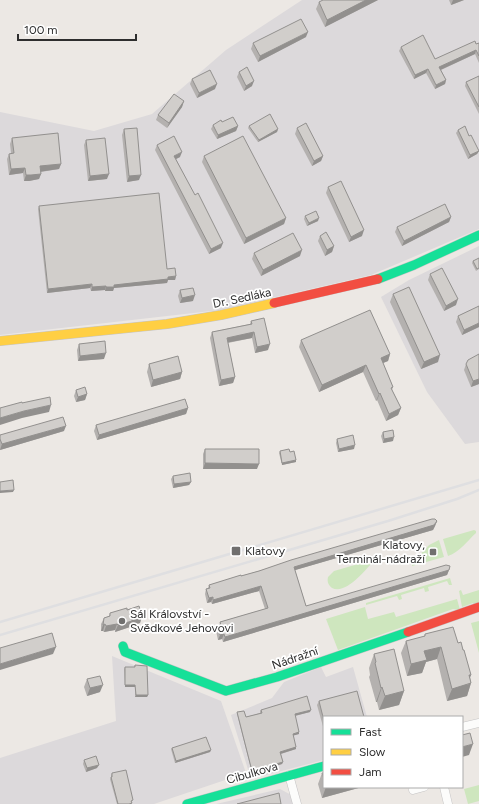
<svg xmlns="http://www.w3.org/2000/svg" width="479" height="804" viewBox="0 0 479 804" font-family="Figtree,sans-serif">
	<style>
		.industrial { fill: #dcd9db }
		.green { fill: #cee6be }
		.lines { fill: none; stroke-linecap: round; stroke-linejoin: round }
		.street-casing { stroke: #c5c4c5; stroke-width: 9 }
		.fast-casing { stroke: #c5c4c5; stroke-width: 10 }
		.slow-casing { stroke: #c5c4c5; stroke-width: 10 }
		.jam-casing { stroke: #c5c4c5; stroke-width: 10 }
		.street { stroke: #fcfcfb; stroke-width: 8 }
		.fast { stroke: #16e098; stroke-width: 9 }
		.slow { stroke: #ffcf43; stroke-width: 9 }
		.jam { stroke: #f24e42; stroke-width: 9 }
		.rail { stroke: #dfdfe1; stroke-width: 2.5 }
		.wall { fill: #b4b1af }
		.shaded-wall { fill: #92908e }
		.building { fill: #d1cecb; stroke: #92908e }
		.poi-dot { fill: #706f6e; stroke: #fff; stroke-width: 1.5 }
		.labels { text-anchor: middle; stroke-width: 3.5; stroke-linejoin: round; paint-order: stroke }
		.street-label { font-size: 12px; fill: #2e2e2e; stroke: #fff }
		.poi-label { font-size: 12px; fill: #2e2e2e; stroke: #fff; text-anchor: start }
	</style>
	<rect width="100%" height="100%" fill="#ece8e4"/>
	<g class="industrial">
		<polygon points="302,0 479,0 479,229 371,275 220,310 0,335 0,112 94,131 152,114 226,50"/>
		<polygon points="479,246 479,442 465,444 427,392 381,297 409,280"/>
		<polygon points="112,656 221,701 246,773 154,804 0,804 0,758 116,721"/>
		<polygon points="321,667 326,677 353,667 367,717 324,717 324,760 251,779 231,715 272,698 284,682"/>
		<polygon points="280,789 295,797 297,804 216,804"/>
	</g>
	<g class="green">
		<path d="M474,530L476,531V533C467,541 460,552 448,556L443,539Z"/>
		<polygon points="439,540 444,557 412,566 412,563 429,545"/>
		<path d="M372,560L373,562C365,570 346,595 332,588C328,585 327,581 328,577L334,571Z"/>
		<polygon points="450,578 452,585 449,585 447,581 428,587 429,591 425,592 424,588 401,595 402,599 399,600 397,596 366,605 366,603"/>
		<polygon points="461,590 463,595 479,590 479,603 474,605 473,603 462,607 459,591"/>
		<polygon points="457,599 460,610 453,609 338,650 326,619 365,607 368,619 394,612 396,617"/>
		<polygon points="479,621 479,653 471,623"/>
		<polygon points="479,785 479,801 468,804 464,789"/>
	</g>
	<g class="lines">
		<defs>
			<g id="street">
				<polyline points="462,727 479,723"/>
				<polyline points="289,775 297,804"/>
				<polyline points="444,787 448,804"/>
				<polyline points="413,790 424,787"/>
			</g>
			<g id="fast">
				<polyline points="378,279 414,265 479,235"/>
				<polyline points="123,646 125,652 226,691 277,677 408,632"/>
				<polyline points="187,804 324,766"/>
			</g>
			<polyline id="slow" points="0,341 167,324 221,315 274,303"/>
			<g id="jam">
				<polyline points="274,303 378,279"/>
				<polyline points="408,632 479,607"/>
			</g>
		</defs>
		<use href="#street" class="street-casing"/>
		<use href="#fast" class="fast-casing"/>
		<use href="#slow" class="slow-casing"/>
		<use href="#jam" class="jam-casing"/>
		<use href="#street" class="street"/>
		<use href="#fast" class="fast"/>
		<use href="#slow" class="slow"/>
		<use href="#jam" class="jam"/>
		<g class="rail">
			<polyline points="0,622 479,480"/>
			<polyline points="0,635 388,521 457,499 479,490"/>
		</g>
	</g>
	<g class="wall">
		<polygon points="323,0 378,0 325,27 316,9 319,2"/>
		<polygon points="449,0 464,0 451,5"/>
		<polygon points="306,37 258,62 251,49 253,43"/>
		<polygon points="479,43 479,63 475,54 441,70 446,80 445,84 435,89 426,73 414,79 399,51 401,47 435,59"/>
		<polygon points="239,72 252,86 244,91 237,77"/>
		<polygon points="479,76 479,114 465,86 466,82"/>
		<polygon points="192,79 215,89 197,98 190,84"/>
		<polygon points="184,101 182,107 167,128 156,120 158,115"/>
		<polygon points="222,122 238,126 236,131 217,139 211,129 213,125"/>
		<polygon points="249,126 278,129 277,132 258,142 248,128"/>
		<polygon points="297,128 323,156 321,161 312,166 295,134"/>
		<polygon points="124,129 139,180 127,182 122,135"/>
		<polygon points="458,130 479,151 477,154 468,159 456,133"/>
		<polygon points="12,138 61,164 59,169 41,172 41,174 39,179 29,181 24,181 23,173 9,175 7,159 9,154 11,153 10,144"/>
		<polygon points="86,140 107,179 88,181 84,145"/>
		<polygon points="157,145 180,157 176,159 221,248 209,254 155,150"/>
		<polygon points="204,156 286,218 284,224 244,244 202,162"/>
		<polygon points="328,187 362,236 349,242 326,193"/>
		<polygon points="39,206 167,269 176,276 175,280 168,280 167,283 114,288 113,291 105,291 105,290 91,291 90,288 47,293 38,209"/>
		<polygon points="305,216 318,221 307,226 304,219"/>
		<polygon points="451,217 449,222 402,246 395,232 397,227"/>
		<polygon points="320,236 334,246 332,252 325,256 318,241"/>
		<polygon points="254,253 300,256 261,276 252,259"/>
		<polygon points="479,258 479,269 476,271 472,263 473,261"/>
		<polygon points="430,274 456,305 444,311 428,280"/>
		<polygon points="180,290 193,301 180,303 178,296"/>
		<polygon points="393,294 438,362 421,369 390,302"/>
		<polygon points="479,306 479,327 462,335 456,322 458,316"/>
		<polygon points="251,321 268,350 255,353 252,338 228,343 235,377 233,383 219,386 210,338 212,332 250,324"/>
		<polygon points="301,340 390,354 388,361 383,363 393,387 392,390 401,408 398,415 386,421 377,400 376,401 363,372 319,392 299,347"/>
		<polygon points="79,344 104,359 78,361 77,350"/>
		<polygon points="479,354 479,384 471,387 464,370 466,364"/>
		<polygon points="149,364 182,372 180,379 151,387 147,372"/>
		<polygon points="76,390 87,394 85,400 76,402 74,396"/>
		<polygon points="188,408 186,414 97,440 94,431 96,425"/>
		<polygon points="64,431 0,450 0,435"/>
		<polygon points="383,432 393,441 383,443 381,436"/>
		<polygon points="337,439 354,449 338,452 336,443"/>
		<polygon points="205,449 257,469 203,469 203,454"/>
		<polygon points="280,451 290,452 296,460 296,462 282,465 279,453"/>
		<polygon points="173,476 191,482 189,485 173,488 171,479"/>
		<polygon points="437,521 435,526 433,530 295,570 306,606 449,570 447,575 223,642 222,639 218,640 216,631 218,626 219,626 220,622 265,609 259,591 212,604 211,602 207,603 205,594 206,589 208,588 209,585"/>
		<polygon points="127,610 142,616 140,623 130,626 130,627 115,632 115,630 104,632 103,631 101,631 101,624 104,618 109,616 110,613"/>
		<polygon points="425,634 458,643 463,650 471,675 470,677 471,683 467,696 447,701 437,659 426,662 422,673 407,676 401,653 406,641 424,637"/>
		<polygon points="374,654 404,691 399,705 379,710 377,702 376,702 369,677 370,675 369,668"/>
		<polygon points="135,665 148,695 147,697 135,697 135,687 125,687 124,669 125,667 134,667"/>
		<polygon points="87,679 100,692 87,696 84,687"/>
		<polygon points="319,701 324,717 324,730 317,705"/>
		<polygon points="261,710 310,712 295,716 299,734 293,735 296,749 281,754 283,762 282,764 252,773 237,714 237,712 246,717 260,713 260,711"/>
		<polygon points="172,748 211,750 210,752 175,763 171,749"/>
		<polygon points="84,760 97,768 86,772 83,764"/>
		<polygon points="112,773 132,802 132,804 117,804 110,779 111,777 111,775"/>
		<polygon points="322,773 324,773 324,787 362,787 322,798 318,784"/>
	</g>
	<g class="shaded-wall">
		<polygon points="366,0 378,0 325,27 327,20"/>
		<polygon points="453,0 464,0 451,5"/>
		<polygon points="308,32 306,37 258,62 260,56"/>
		<polygon points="476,50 475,54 438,71 439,67"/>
		<polygon points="428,69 426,73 414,79 415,75"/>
		<polygon points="446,80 445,84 435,89 436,85"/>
		<polygon points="254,81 252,86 244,91 246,86"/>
		<polygon points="217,84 215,89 197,98 199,93"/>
		<polygon points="184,101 182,107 167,128 169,123"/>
		<polygon points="238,126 236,131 217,139 218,135"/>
		<polygon points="278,129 277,132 258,142 259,140"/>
		<polygon points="479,151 477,154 468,159 470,155"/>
		<polygon points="182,152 180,157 172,161 174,156"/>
		<polygon points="323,156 321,161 312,166 314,161"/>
		<polygon points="61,164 59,169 38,172 40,166"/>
		<polygon points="25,168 23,173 9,175 11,169"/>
		<polygon points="41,174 39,179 29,181 24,181 26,175"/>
		<polygon points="109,174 107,179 88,181 90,176"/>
		<polygon points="141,175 139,180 127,182 129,176"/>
		<polygon points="451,217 449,222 402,246 404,241"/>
		<polygon points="286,218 284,224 244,244 246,238"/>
		<polygon points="319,218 318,221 307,226 309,223"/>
		<polygon points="364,230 362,236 349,242 351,237"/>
		<polygon points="223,243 221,248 209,254 211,249"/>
		<polygon points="334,246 332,252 325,256 327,250"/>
		<polygon points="302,250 300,256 261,276 263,270"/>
		<polygon points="176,276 175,280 168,280 167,283 114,288 113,291 105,291 106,287 114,285"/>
		<polygon points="92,284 90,288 47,293 48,289"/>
		<polygon points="106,286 105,290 91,291 92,287"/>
		<polygon points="195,295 193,301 180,303 182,298"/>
		<polygon points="458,299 456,305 444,311 446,306"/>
		<polygon points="479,323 479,327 462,335 464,330"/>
		<polygon points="254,332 252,338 225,343 227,338"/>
		<polygon points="270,344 268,350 255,353 257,347"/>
		<polygon points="106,353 104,359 78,361 80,356"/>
		<polygon points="390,354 388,361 378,365 381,358"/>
		<polygon points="440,355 438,362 421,369 424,362"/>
		<polygon points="366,365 363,372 319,392 322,385"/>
		<polygon points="182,372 180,379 151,387 153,380"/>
		<polygon points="235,377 233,383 219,386 221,380"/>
		<polygon points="479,379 479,384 471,387 473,381"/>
		<polygon points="380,393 377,400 376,401 379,394"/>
		<polygon points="87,394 85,400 76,402 78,397"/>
		<polygon points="51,405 49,412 22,418 0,425 0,418 24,411"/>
		<polygon points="188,408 186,414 97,440 99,435"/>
		<polygon points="401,408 398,415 386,421 389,414"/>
		<polygon points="66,426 64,431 0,450 2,444"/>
		<polygon points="394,437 393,441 383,443 384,439"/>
		<polygon points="355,445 354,449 338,452 339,449"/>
		<polygon points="296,460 296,462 282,465 282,463"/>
		<polygon points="205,463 259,464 257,469 203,469"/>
		<polygon points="191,482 189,485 173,488 174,484"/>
		<polygon points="14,490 13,492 0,493 0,491"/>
		<polygon points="437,521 435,526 433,530 292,571 294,567"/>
		<polygon points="449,570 447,575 223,642 225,637"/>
		<polygon points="261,586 259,591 212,604 213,600"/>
		<polygon points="213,597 211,602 207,603 209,598"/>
		<polygon points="142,616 140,623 130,626 130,627 115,632 118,625 132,619"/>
		<polygon points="105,624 103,631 101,631 103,625"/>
		<polygon points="117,624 115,630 104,632 106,626"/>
		<polygon points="224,634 222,639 218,640 220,635"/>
		<polygon points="56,647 53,654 0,670 0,664"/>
		<polygon points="441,647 437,659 426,662 422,673 407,676 411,664 424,651"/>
		<polygon points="469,675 471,675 467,685 471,683 467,696 447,701 452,689"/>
		<polygon points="103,685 100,692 87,696 90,688"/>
		<rect x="125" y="685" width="10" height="2"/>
		<polygon points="382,687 377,702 376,702 381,688"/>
		<polygon points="404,691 399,705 379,710 385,696"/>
		<polygon points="136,695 148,695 147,697 135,697"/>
		<polygon points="311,710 310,712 294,716 295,714"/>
		<polygon points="299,732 299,734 292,736 293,734"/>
		<polygon points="473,744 469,755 462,757 462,747"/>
		<polygon points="296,747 296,749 280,754 280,752"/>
		<polygon points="211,750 210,752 175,763 176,761"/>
		<polygon points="283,762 282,764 252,773 252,771"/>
		<polygon points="99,765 97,768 86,772 87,768"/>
		<polygon points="326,787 362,787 322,798"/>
	</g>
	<g class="building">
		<polygon points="323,0 366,0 327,20 319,2"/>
		<polygon points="301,19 308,32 260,56 253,43"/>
		<polygon points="423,35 435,59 475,41 476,44 479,43 479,56 476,50 439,67 446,80 436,85 428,69 415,75 401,47"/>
		<polygon points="247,67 254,81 246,86 239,72"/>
		<polygon points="210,70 217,84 199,93 192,79"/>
		<polygon points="479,76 479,107 466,82"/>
		<polygon points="174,94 184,101 169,123 158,115"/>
		<polygon points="270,114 278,129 259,140 249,126"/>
		<polygon points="233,117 238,126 218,135 213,125 221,120 222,122"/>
		<polygon points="306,123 323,156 314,161 297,128"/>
		<polygon points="465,126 469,136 471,135 479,151 470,155 458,130"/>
		<polygon points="137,128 141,175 129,176 124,129"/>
		<polygon points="58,133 61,164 40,166 41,174 31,175 26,175 25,168 11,169 9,154 14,153 12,138"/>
		<polygon points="174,136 182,152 174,156 195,195 198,193 223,243 211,249 157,145"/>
		<polygon points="243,136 286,218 246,238 204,156"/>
		<polygon points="105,138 109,174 90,176 86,140"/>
		<polygon points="341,181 364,230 351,237 328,187"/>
		<polygon points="159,193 167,269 175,268 176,276 168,277 168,279 114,285 114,287 106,287 106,286 92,287 92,284 48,289 39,206"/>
		<polygon points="445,204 451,217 404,241 397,227"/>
		<polygon points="316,211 319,218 309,223 305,216"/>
		<polygon points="326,232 334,246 327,250 320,236"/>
		<polygon points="293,233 302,250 263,270 254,253"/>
		<polygon points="479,258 479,268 477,269 473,261"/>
		<polygon points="442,268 458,299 446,306 430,274"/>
		<polygon points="409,287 440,355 424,362 393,294"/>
		<polygon points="193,288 195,295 182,298 180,290"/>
		<polygon points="479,306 479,323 464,330 458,316"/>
		<polygon points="370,310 390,354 381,358 393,387 391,388 401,408 389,414 380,393 379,394 366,365 322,385 301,340"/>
		<polygon points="264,318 270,344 257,347 254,332 227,338 235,377 221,380 212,332 252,324 251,321"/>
		<polygon points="105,341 106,353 80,356 79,344"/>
		<polygon points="479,354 479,379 473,381 466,364 468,360"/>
		<polygon points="178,356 182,372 153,380 149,364"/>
		<polygon points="85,387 87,394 78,397 76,390"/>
		<polygon points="50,397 51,405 24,411 0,418 0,408 22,402 22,403"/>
		<polygon points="185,399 188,408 99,435 96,425"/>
		<polygon points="63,417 66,426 2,444 0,439 0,435"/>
		<polygon points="393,430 394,437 384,439 383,432"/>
		<polygon points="353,435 355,445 339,449 337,439"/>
		<polygon points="205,449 259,449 259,464 205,463"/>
		<polygon points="289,449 290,452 294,451 296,460 282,463 280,451"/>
		<polygon points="190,473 191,482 174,484 173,476"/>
		<polygon points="13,480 14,490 0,491 0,482"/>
		<polygon points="432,519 435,519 437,521 434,525 294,567 306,606 446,565 450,566 449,570 225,637 224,634 220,635 218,626 221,625 220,622 268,608 261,586 213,600 213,597 209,598 206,589 210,588 209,585 241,575 241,576 259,571 291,560"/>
		<polygon points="139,606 142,616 132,619 132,621 118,625 117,624 106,626 105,624 103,625 104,618 110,616 110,613 127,608 127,610"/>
		<polygon points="453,627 458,643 461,642 463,650 464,650 471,675 469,675 471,683 452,689 441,647 424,651 427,660 411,664 406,641 425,636 425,634"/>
		<polygon points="52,633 56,647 0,664 0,648"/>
		<polygon points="394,649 404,691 385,696 382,687 381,688 375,663 376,662 374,654"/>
		<polygon points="135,665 147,666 148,695 136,695 135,685 125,685 125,667 135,667"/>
		<polygon points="100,676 103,685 90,688 87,679"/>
		<polygon points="357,691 364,717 324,717 324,721 319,701"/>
		<polygon points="307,696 311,710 295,714 299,732 293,734 296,747 280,752 283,762 252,771 237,712 244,711 246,717 262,713 261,710"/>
		<polygon points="470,733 473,744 462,747 462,735"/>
		<polygon points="206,737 211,750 176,761 172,748"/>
		<polygon points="96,756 99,765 87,768 84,760"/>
		<polygon points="126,770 133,800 131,801 132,803 129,804 118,804 111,777 112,777 112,773"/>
		<polygon points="322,773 324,773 324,779"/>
		<polygon points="279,793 281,804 237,804"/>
	</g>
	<g class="poi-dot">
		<rect x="231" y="546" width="10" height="10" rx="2"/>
		<rect x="429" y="548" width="8" height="8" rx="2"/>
		<circle cx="122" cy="621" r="4"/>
	</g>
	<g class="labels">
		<g class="street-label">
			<text transform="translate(242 298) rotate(-12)" y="4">Dr. Sedláka</text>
			<text transform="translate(295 658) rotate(-19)" y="4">Nádražní</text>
			<text transform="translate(252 773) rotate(-16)" y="4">Cibulkova</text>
		</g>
		<g class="poi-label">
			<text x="425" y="549" text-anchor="end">Klatovy,<tspan x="425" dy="14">Terminál-nádraží</tspan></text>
			<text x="245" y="555">Klatovy</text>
			<text x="130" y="618">Sál Království -<tspan x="130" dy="14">Svědkové Jehovovi</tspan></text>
		</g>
	</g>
	<rect x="323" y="716" width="140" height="72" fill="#ffffff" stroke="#ababab"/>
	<rect x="331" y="729" width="20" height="6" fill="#16e098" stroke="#ababab"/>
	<text x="359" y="736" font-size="12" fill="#2e2e2e">Fast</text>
	<rect x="331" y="749" width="20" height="6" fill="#ffcf43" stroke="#ababab"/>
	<text x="359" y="756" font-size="12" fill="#2e2e2e">Slow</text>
	<rect x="331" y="769" width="20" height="6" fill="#f24e42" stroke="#ababab"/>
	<text x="359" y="776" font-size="12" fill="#2e2e2e">Jam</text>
	<path d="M18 34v6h118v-6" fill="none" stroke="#2e2e2e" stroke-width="2"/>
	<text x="24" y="34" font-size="12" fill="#2e2e2e" stroke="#ffffff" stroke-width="3" paint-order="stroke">100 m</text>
</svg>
